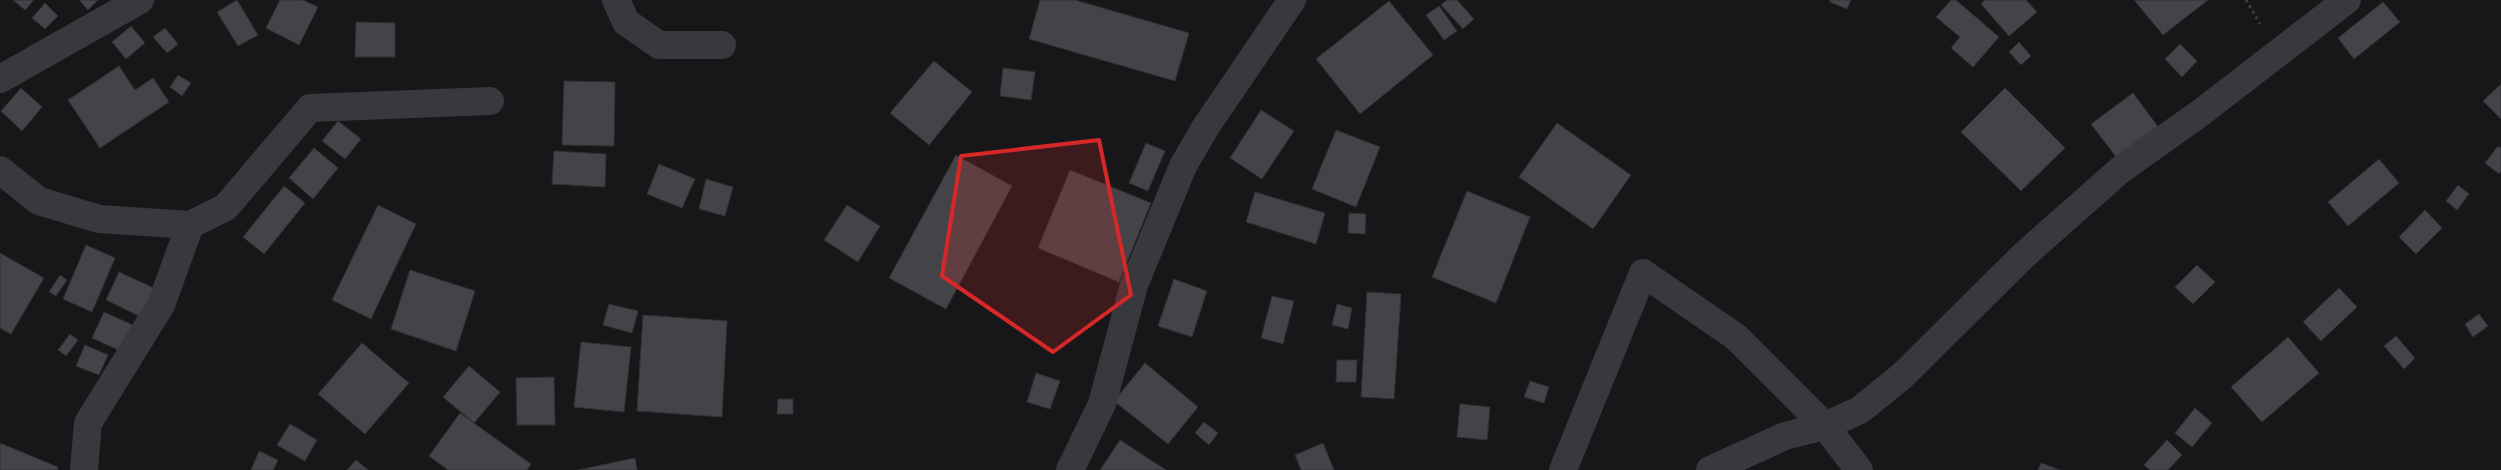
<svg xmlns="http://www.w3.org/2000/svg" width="2501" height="470" viewBox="0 0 2501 470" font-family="Roboto,sans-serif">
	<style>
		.building { fill: #444448; stroke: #313134 }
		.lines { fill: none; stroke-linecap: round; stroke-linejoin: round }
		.path { stroke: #3e4044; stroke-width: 3; stroke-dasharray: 2.5 4; stroke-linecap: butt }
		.minor { stroke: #38393d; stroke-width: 28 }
		.marked { fill: #d62828; fill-opacity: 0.2; stroke: #d62828; stroke-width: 4; stroke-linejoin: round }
	</style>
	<rect width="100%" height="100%" fill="#171719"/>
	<g class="building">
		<polygon points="13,0 34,0 25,10"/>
		<polygon points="79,0 98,0 88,10"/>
		<polygon points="237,0 258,35 238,46 217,12"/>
		<polygon points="280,0 303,0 318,7 299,45 266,28"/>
		<polygon points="1040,0 1075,0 1189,33 1175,81 1029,39"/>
		<polygon points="1447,0 1457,0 1474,19 1463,29 1441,5"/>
		<polygon points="1830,0 1851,0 1847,9 1830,2"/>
		<polygon points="1951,0 1956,0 1999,37 1973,67 1951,48 1960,37 1936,17"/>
		<polygon points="1985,0 2026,0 2037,12 2009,36 1981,4"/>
		<polygon points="2134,0 2208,0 2163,35"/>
		<polygon points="1389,1 1433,55 1360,114 1316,59"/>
		<polygon points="2383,2 2400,22 2354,59 2338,38"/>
		<polygon points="45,3 58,16 45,29 32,18"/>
		<polygon points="1439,6 1457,31 1444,40 1426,15"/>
		<polygon points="356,22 395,23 395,57 355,57"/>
		<polygon points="131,26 145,43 126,59 112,42"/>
		<polygon points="165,28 178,44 167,53 153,37"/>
		<polygon points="2019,42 2031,56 2021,65 2009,52"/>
		<polygon points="2180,44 2197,61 2182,77 2165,59"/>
		<polygon points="934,61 972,92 929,145 890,113"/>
		<polygon points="119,66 135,90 153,78 169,102 100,148 68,100"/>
		<polygon points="1003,68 1035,72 1031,100 1000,96"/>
		<polygon points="178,75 191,83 182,96 170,87"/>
		<polygon points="564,81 615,82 614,146 562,145"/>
		<polygon points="2501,84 2501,119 2483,101"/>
		<polygon points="21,88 42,107 22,131 1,111"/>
		<polygon points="2005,88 2065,148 2021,191 1961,132"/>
		<polygon points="2133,93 2159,128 2117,158 2091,124"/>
		<polygon points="1261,110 1294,131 1262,179 1230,158"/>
		<polygon points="338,121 361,139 345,159 322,141"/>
		<polygon points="1557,123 1631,175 1593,229 1519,177"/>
		<polygon points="1336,130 1380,147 1356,207 1312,189"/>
		<polygon points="1146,143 1165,151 1148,191 1129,183"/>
		<polygon points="2498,146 2501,148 2501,171 2499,174 2485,163"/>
		<polygon points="314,148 338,168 313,199 289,178"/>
		<polygon points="554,151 606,154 605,187 552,184"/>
		<polygon points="956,155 1012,186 946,309 889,278"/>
		<polygon points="2379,159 2399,183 2348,226 2328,202"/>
		<polygon points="659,164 695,179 682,208 647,194"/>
		<polygon points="1070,170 1151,203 1119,282 1038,248"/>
		<polygon points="706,179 733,187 725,216 699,209"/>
		<polygon points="2458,185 2469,194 2457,210 2446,201"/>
		<polygon points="284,186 305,203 264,254 243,237"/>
		<polygon points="1467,191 1530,217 1496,303 1432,277"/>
		<polygon points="1255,192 1325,213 1316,244 1246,222"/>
		<polygon points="378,205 416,224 371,319 332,300"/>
		<polygon points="847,205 880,226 858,262 824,240"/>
		<polygon points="2425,210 2442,228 2416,254 2399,237"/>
		<polygon points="1349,213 1366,214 1365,234 1348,233"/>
		<polygon points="86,245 115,258 92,312 63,299"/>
		<polygon points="0,253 44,278 11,334 0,328"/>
		<polygon points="2197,265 2215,282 2193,304 2175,287"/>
		<polygon points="410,270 475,291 456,351 391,329"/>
		<polygon points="119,272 156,289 143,318 106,300"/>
		<polygon points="60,275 67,280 56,296 49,292"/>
		<polygon points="1174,279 1207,291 1192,337 1158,326"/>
		<polygon points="2339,288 2357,307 2321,341 2303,322"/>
		<polygon points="1367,292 1401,294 1394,399 1361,397"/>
		<polygon points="1272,296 1294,301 1283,344 1261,338"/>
		<polygon points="609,304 638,311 632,333 603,325"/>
		<polygon points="1337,304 1352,308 1348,329 1332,325"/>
		<polygon points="104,312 135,326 123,352 92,338"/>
		<polygon points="2479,314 2488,326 2473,337 2465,324"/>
		<polygon points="643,315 727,321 722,417 637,411"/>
		<polygon points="70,334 78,340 66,356 58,350"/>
		<polygon points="2396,336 2415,358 2404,369 2384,346"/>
		<polygon points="2288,337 2319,373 2262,422 2231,387"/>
		<polygon points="581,342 631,347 624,412 574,407"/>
		<polygon points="362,343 409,383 365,434 318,394"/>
		<polygon points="85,345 108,355 99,375 76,366"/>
		<polygon points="1337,360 1357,360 1356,382 1336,382"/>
		<polygon points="1145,363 1198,407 1168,444 1114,401"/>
		<polygon points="469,366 500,392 474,423 443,397"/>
		<polygon points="1036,373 1060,381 1050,409 1027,402"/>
		<polygon points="554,377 555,425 517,425 516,378"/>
		<polygon points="1530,381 1549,387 1544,403 1524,397"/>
		<polygon points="778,399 793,399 793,414 777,414"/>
		<polygon points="1460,404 1490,407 1487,440 1457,437"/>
		<polygon points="2195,408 2212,423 2192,447 2175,433"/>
		<polygon points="460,413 531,464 527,470 448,470 429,456"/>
		<polygon points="1204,422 1218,433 1209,445 1195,433"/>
		<polygon points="290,424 317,440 305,461 277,445"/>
		<polygon points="1120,440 1166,470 1100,470"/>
		<polygon points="2167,440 2182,455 2168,470 2150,470 2144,465"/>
		<polygon points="0,443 58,467 57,470 0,470"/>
		<polygon points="1323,443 1334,470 1301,470 1295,455"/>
		<polygon points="259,451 278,460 273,470 251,470"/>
		<polygon points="635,458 637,470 578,470"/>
		<polygon points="356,460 368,470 347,470"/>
		<polygon points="2041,463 2060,470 2038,470"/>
	</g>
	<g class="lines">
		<polyline class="path" points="2246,0 2260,24"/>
		<g class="minor">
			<polyline points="616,0 626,22 659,45 722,45"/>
			<polyline points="0,79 140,0"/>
			<polyline points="0,170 39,201 99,219 190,225 226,207 310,108 490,101"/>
			<polyline points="84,470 88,423 161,305 190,225"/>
			<polyline points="1070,470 1102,404 1134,285 1183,166 1205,128 1292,0"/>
			<polyline points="1563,470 1643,273 1736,337 1825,426 1859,470"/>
			<polyline points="1710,470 1785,436 1825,426 1860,410 1902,376 2023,256 2120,170 2199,114 2347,0"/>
		</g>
	</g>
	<path class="marked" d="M1099,140L1131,295L1053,352L942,276L961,156Z"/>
</svg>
